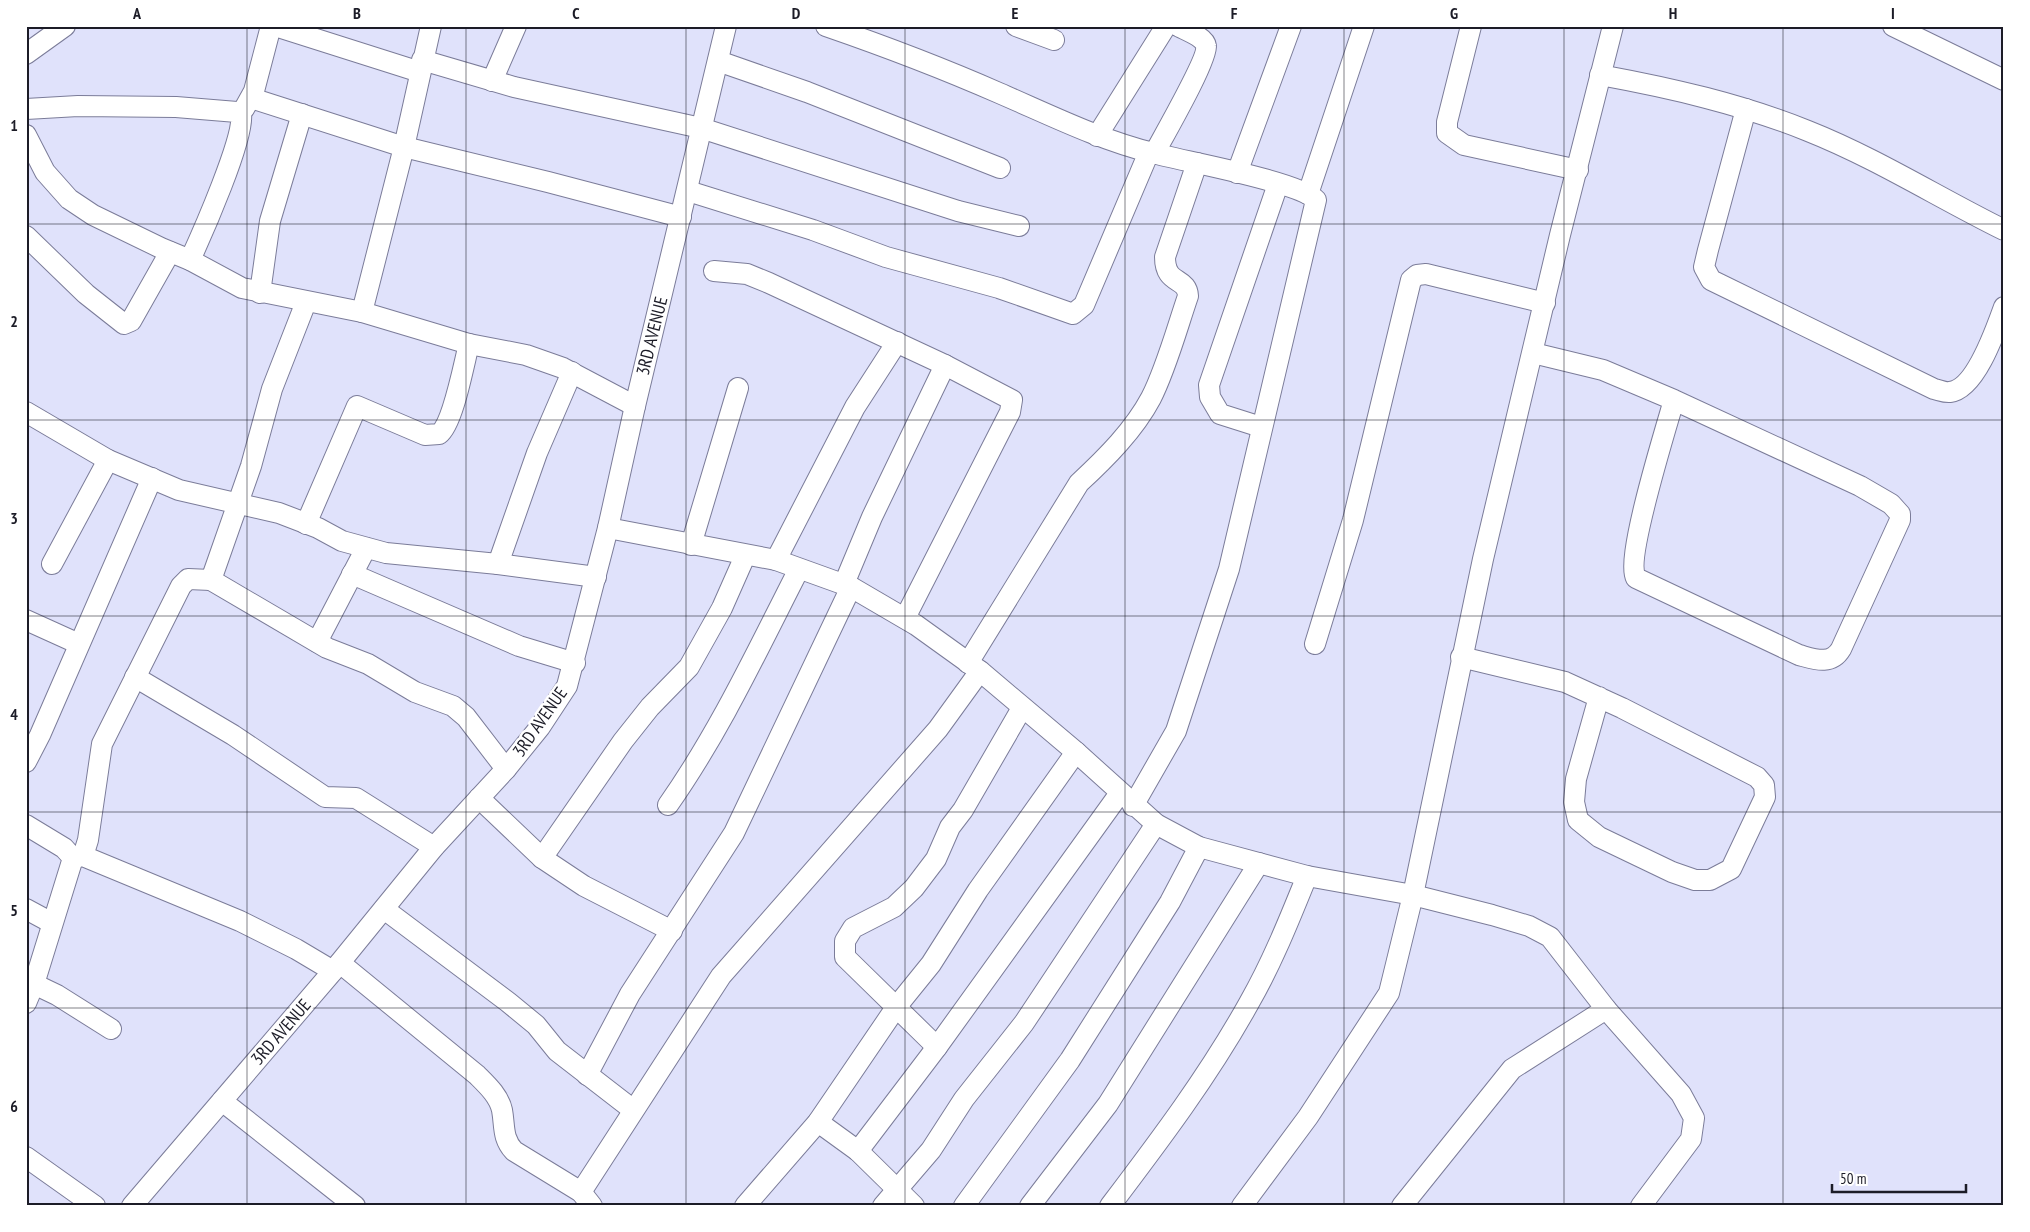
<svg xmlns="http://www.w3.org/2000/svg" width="2030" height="1232" viewBox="0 0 2030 1232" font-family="'PT Sans Narrow',sans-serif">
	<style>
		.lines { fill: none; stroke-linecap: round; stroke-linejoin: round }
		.street-casing { stroke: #7b7c99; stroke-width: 22 }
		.street { stroke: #fff; stroke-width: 20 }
		.grid { fill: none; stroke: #1c1c27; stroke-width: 1; stroke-opacity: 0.55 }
		.labels { text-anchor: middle; stroke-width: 5; stroke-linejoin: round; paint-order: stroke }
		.street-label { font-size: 18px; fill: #1c1c27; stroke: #fff }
		.neatline { fill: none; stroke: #1c1c27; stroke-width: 2 }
		.grid-label { font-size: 16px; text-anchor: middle; font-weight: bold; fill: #1c1c27 }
	</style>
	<rect width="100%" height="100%" fill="#e0e2fb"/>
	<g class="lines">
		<defs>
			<g id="street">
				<polyline points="275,26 420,72"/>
				<path d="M826,26C884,46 942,68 999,93C1050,115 1100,140 1153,153C1182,161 1301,182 1316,200L1229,569L1176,731L1133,806"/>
				<polyline points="1016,26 1054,40"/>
				<polyline points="1471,26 1447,122 1447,133 1464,145 1578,170"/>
				<polyline points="1893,26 2004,80"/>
				<polyline points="26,54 65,26"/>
				<polyline points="422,60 514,87 701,128 958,211 1019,226"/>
				<polyline points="718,61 807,92 1000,168"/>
				<path d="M1600,75C1671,88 1741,104 1808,131C1876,158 1939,198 2004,230"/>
				<polyline points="492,81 516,26"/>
				<polyline points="251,98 404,147 548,182 681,217"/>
				<path d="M26,109L78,106L176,107L237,112L241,114C245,137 202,234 190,260"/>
				<polyline points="244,109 254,91 271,26"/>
				<path d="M1746,109L1708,250L1704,267L1711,280L1934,389C1939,390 1946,393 1950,392C1976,389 1996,329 2004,307"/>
				<polyline points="26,135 45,172 69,199 93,215 161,248 190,260 242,288 362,312 469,344 526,355 563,368 635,406"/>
				<polyline points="1097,136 1166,26"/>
				<path d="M1154,154C1163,137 1208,59 1206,46C1205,37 1185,30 1178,26"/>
				<polyline points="1237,173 1291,26"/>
				<polyline points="688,191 813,230 886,257 999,288 1073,314 1084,305 1149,152"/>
				<polyline points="1308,194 1364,26"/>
				<polyline points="26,236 86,294 124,324 131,321 170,252"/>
				<polyline points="714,271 747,274 769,283 945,365 1012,400 1010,412 905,618"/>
				<polyline points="260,293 270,221 302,114"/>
				<polyline points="362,312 404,147 431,26"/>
				<path d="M1533,353L1603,370L1674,400L1860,486L1891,504L1900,514V520L1841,649C1831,666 1814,659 1799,655L1636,578C1625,559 1666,428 1674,400"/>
				<polyline points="26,412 108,460 179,490 279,513 318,528 342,541 386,553 498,564 596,577"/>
				<polyline points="1261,427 1220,414 1210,397 1209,385 1278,184"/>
				<path d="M306,524L357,406L425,435L439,434C453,424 464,363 469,344"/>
				<polyline points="608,528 776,560 851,587 916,625 980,671 1076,752 1156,824 1199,847 1307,876 1413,895 1492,915 1529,926 1550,937 1606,1009 1681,1094 1694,1118 1691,1139 1641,1206"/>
				<polyline points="691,545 738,388"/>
				<polyline points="776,560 855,407 897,342"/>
				<polyline points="52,564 108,460"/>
				<polyline points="498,564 537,453 572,372"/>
				<polyline points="352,574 519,646 575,663"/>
				<polyline points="211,580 327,648 368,664 415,692 453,706 466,717 506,769"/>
				<polyline points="844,584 872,517 945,365"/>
				<polyline points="26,620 79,644"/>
				<polyline points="317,642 366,548"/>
				<polyline points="1315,644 1353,520 1411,280 1417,275 1426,274 1545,303"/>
				<polyline points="1461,657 1565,682 1622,708 1757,777 1764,785 1765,797 1731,869 1710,880 1695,880 1672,872 1599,837 1578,820 1574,802 1576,779 1599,697"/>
				<path d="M968,663L1079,483C1106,458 1134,430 1151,398C1166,369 1177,328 1188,296C1187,276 1165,286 1165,257L1197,163"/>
				<polyline points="135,677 233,735 325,797 356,798 434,847"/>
				<polyline points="26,762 40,735 152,478"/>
				<polyline points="479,798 542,858 584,886 672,931"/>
				<path d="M668,805C720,731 758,649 799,569"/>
				<polyline points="26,825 64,848 73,858 34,984 26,1003"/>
				<polyline points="83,856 88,840 102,744 181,586 188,579 211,580 251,466 272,389 306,302"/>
				<polyline points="73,858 83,856 240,921 296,949 333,971"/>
				<polyline points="542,858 623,741 650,707 689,667 722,608 745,556"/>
				<polyline points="26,909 52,923"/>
				<polyline points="384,909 508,1002 536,1025 557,1051 632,1109"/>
				<path d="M340,963L477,1075C487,1085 499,1096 502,1110C505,1126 502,1138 514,1151L581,1192L592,1206"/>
				<polyline points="34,984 57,995 111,1029"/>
				<polyline points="937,1047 845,957 845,941 853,928 894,907 914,888 936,859 950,827 963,810 1022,708"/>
				<polyline points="587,1075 630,994 734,833 851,587"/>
				<polyline points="222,1101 355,1206"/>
				<polyline points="818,1122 858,1151 914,1206"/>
				<polyline points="858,1151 937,1047 1120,793"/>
				<polyline points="26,1157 95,1206"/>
				<polyline points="581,1192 721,976 938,729 980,671"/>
				<polyline points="132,1206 333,971 434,847 506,769 540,727 567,686 608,528 635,406 726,26"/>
				<polyline points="745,1206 818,1122 897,1006 931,964 978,890 1076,752"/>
				<polyline points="883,1206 931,1150 964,1099 1024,1023 1156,824"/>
				<polyline points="964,1206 1070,1060 1170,902 1199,847"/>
				<polyline points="1030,1206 1108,1104 1259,863"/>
				<path d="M1110,1206C1160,1140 1209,1075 1249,1003C1272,963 1290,918 1307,876"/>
				<polyline points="1242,1206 1308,1117 1389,993 1413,895 1483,559 1560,235 1613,26"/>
				<polyline points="1402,1206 1512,1069 1606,1009"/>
			</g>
		</defs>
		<use href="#street" class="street-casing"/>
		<use href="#street" class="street"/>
	</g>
	<path class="grid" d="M247,26V1206M466,26V1206M686,26V1206M905,26V1206M1125,26V1206M1344,26V1206M1564,26V1206M1783,26V1206M26,224H2004M26,420H2004M26,616H2004M26,812H2004M26,1008H2004"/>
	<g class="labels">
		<g class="street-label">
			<text transform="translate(652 336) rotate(-76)" y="6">3RD AVENUE</text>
			<text transform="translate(540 722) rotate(-55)" y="6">3RD AVENUE</text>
			<text transform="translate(281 1032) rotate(-49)" y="6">3RD AVENUE</text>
		</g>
	</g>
	<rect width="2030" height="1232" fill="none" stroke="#ffffff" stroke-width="55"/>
	<path d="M1832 1184v8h134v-8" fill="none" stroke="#1c1c27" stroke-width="2.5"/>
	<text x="1840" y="1184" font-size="15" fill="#1c1c27" stroke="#ffffff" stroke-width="4" paint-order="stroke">50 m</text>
	<rect x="28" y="28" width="1974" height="1176" class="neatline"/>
	<g class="grid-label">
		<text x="137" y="19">A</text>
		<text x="357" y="19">B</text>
		<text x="576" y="19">C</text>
		<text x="796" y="19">D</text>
		<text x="1015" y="19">E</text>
		<text x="1234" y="19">F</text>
		<text x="1454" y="19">G</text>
		<text x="1673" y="19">H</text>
		<text x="1893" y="19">I</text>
		<text x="14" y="131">1</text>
		<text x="14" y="327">2</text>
		<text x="14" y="524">3</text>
		<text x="14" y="720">4</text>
		<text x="14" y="916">5</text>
		<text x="14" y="1112">6</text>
	</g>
</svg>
